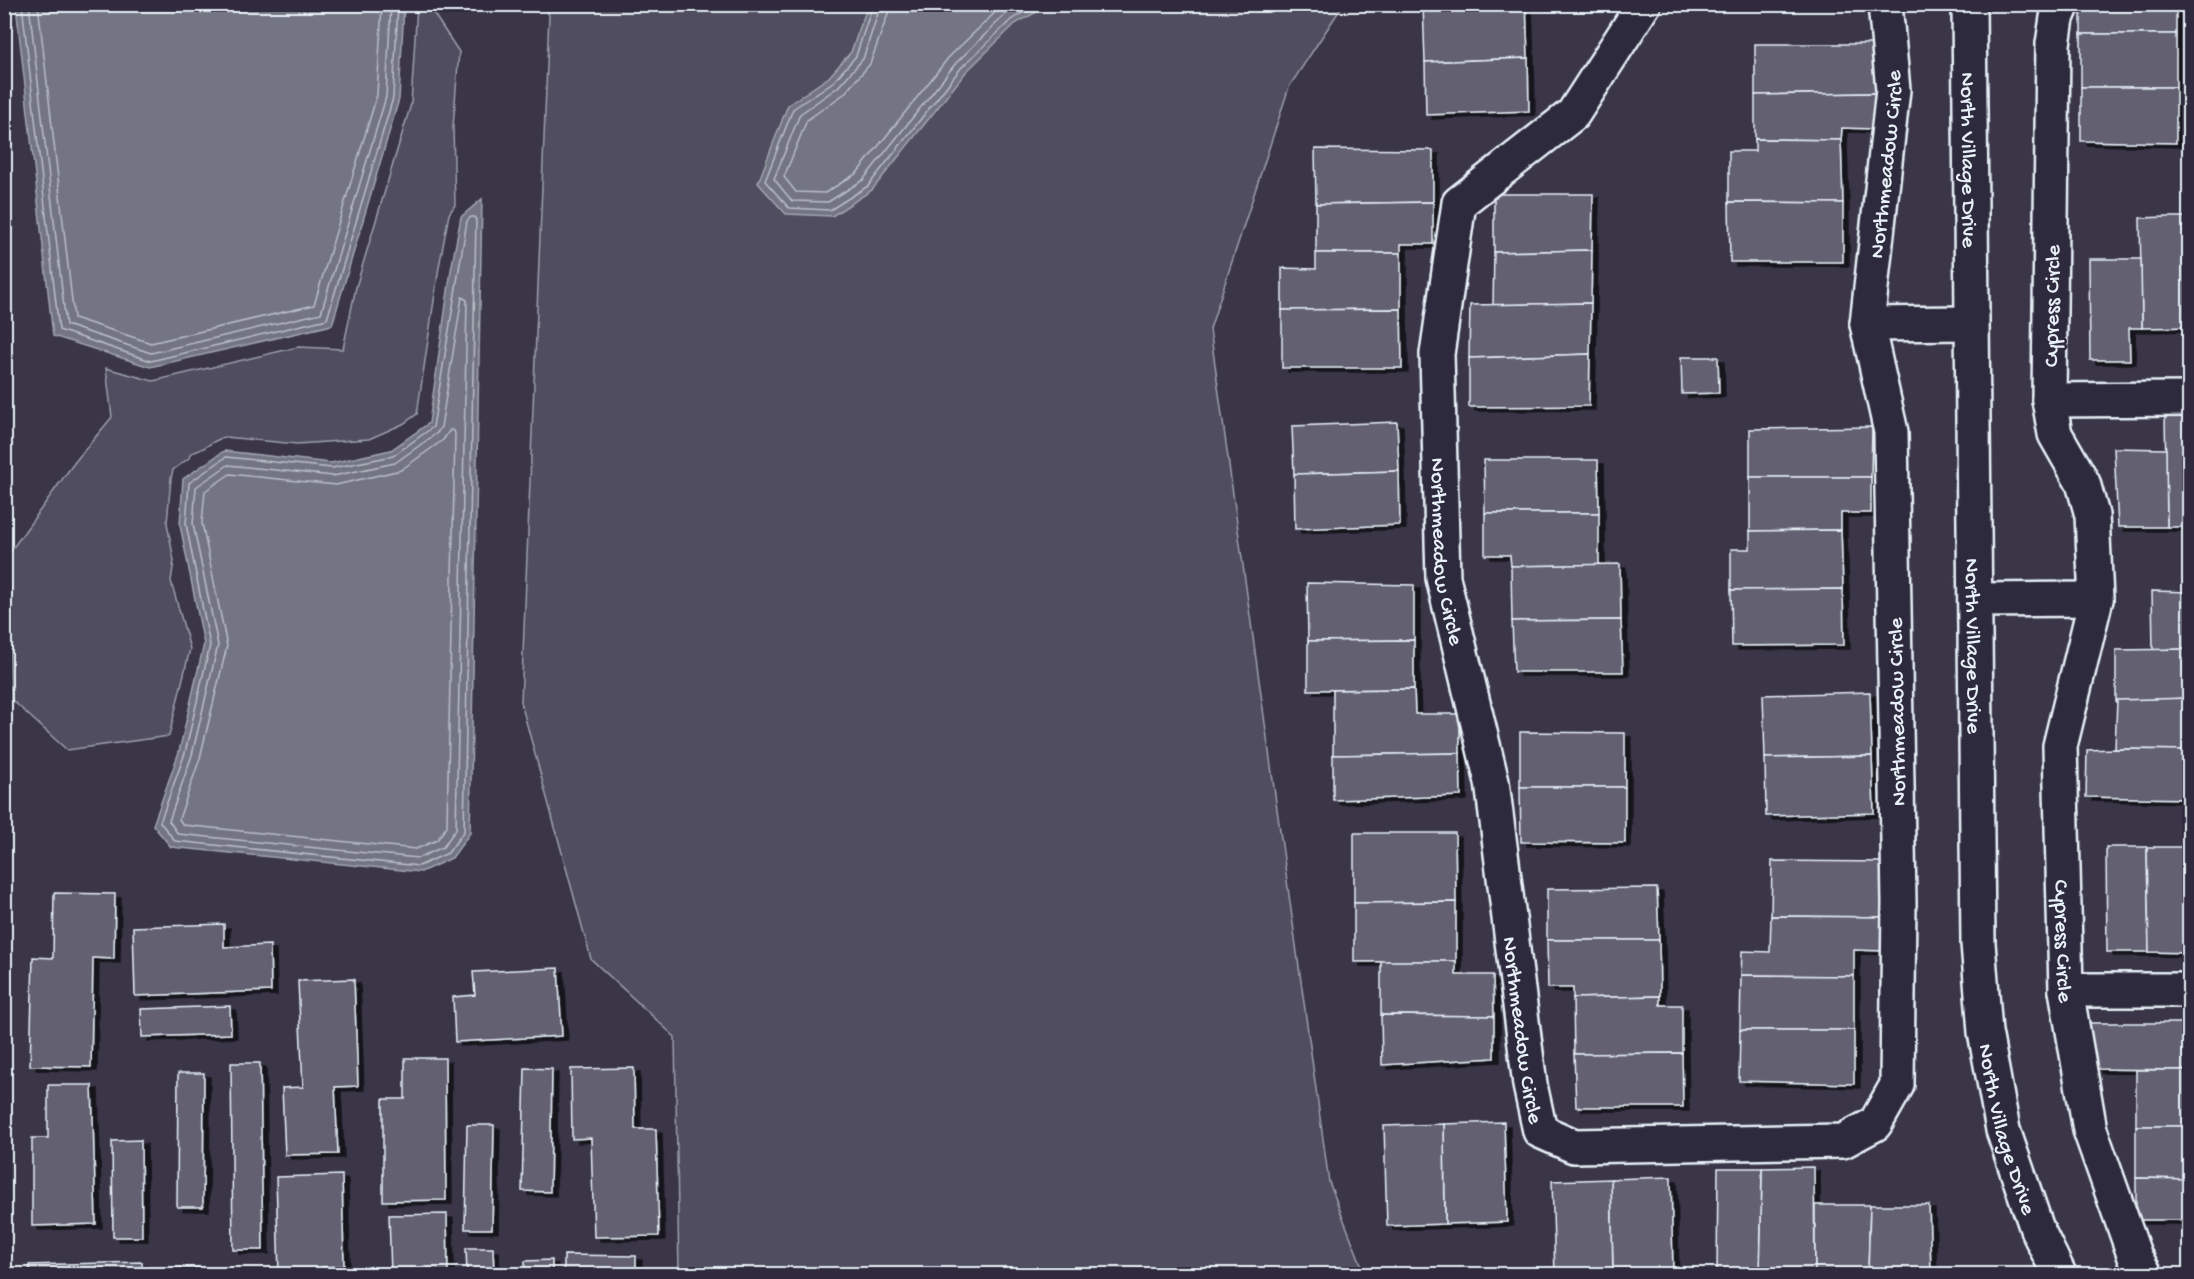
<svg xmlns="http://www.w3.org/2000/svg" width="2194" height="1279" viewBox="0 0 2194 1279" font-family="'Gochi Hand',sans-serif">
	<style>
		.green { fill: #504e5f; stroke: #9ca0ac; stroke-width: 1.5 }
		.water { fill: #737482; stroke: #a2a6b1; stroke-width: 1.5 }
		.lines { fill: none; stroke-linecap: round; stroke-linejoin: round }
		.shore { stroke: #b9bfc9; stroke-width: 1.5 }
		.building { fill: #636171; stroke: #e8f1f8; stroke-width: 1.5; filter: url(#shadow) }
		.street-casing { stroke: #e8f1f8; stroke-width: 38 }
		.secondary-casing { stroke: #e8f1f8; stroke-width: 38 }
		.street { stroke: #2f2a3d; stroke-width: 33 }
		.secondary { stroke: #2f2a3d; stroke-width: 33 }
		.labels { text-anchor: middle; stroke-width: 5; stroke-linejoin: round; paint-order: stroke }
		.street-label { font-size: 22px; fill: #e8f1f8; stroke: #2f2a3d }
	</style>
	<defs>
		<filter id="shadow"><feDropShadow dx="6" dy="4" stdDeviation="0" flood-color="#0009"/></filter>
	</defs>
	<rect width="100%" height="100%" fill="#3a3648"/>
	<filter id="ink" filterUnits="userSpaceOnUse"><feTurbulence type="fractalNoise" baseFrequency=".0167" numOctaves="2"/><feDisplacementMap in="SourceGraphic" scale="12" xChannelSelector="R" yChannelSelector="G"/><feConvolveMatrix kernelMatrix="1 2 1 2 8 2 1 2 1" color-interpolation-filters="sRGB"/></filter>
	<g filter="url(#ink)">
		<g class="green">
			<path d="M417,5H428L459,52L453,127L455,205L449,214L439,267L417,414L403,424L369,439L297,444L225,437C212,440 204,451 191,453L189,458L173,470L171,478L167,523L174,561L171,581L190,649L169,736L67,750L11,699L7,556L74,463L112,417L106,368L153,381L298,347L343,349L356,287L411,104Z"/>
			<polygon points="543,5 1343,5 1289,87 1210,329 1329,1182 1365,1274 679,1274 675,1037 591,959 521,703 549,15"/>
		</g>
		<g class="water">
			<polygon points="16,5 404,5 399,99 332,325 150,367 53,336"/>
			<polygon points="868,5 1049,5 1015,24 966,72 872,190 832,216 786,214 758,183 788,105 829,77 851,52"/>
			<polygon points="482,199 470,833 452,858 421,872 171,847 153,825 179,752 204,644 180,525 183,479 224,451 331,463 391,450 429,423 451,270 461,217"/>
		</g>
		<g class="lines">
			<g class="shore">
				<polyline points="22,4 59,330 151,361 327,319 393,98 398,4"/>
				<polyline points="29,4 66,325 151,353 321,313 386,97 391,4"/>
				<polyline points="38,4 74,318 151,343 314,305 377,95 382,4"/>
				<polyline points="873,4 856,56 833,82 793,109 765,181 789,208 830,210 868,186 961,68 1011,20 1037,4"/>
				<polyline points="881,4 863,59 838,87 800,114 774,179 792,201 828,202 863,180 956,63 1006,14 1022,4"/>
				<polyline points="890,4 888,14 870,64 844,94 807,120 784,177 796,192 825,193 857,173 949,57 1004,4"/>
				<polygon points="471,217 474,217 476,220 464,831 448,853 419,866 175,841 160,822 185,753 210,645 186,524 189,483 226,457 332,468 393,456 433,427 467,221"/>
				<polygon points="462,297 467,300 456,829 443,847 418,858 178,834 169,821 192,755 218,645 193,524 196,487 228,465 333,476 395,463 437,433 441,427"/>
				<polygon points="450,430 453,430 455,433 447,826 437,840 416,849 183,825 179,819 200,758 227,646 202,523 205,491 230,474 336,485 401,470 443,440"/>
			</g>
		</g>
		<g class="building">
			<polygon points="1423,4 1526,4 1528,58 1425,62"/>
			<rect x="2081" y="4" width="95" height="30"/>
			<rect x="2081" y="34" width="95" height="53"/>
			<polygon points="1755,44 1876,44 1875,93 1755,95"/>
			<polygon points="1528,58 1529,111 1426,115 1425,62"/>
			<polygon points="2081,87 2176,87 2176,143 2081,141"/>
			<polygon points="1875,93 1875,129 1842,128 1841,140 1755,139 1755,95"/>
			<polygon points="1755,139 1841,140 1843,203 1729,202 1729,151 1755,151"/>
			<polygon points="1315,149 1433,150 1433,202 1316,204"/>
			<polygon points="1494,194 1593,194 1592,250 1494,252"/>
			<polygon points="1433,202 1433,244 1401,244 1401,253 1316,253 1316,204"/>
			<polygon points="1729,202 1843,203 1843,262 1730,262"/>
			<polygon points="2167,217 2190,217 2190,327 2142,328 2140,218"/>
			<polygon points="1592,250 1591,303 1493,305 1494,252"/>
			<polygon points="1316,253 1401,253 1401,309 1282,310 1282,268 1316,269"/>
			<polygon points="2089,259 2141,259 2142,328 2129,328 2130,360 2090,360"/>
			<polygon points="1591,303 1590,354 1469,358 1470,305"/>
			<polygon points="1401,309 1402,368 1282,368 1282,310"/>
			<polygon points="1590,354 1589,406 1469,407 1469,358"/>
			<polygon points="1681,357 1718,357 1719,393 1682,394"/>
			<polygon points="2165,416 2190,416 2190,527 2167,527"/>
			<polygon points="1397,422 1399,471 1294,474 1292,426"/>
			<polygon points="1872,427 1871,477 1750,477 1750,429"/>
			<polygon points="2114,448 2166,449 2167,527 2118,527"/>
			<polygon points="1484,460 1598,460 1599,513 1485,513"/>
			<polygon points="1399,471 1400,525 1295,529 1294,474"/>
			<polygon points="1750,477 1871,477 1871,513 1841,513 1841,530 1750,531"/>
			<polygon points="1485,513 1599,513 1599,565 1511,566 1510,555 1485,555"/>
			<polygon points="1841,530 1843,589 1731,590 1731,549 1750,549 1750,531"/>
			<polygon points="1620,564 1621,620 1512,621 1511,566"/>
			<polygon points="1307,583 1414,585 1414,640 1308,641"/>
			<polygon points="1843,589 1844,645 1732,646 1731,590"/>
			<polygon points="2152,591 2190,592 2190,649 2153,650"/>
			<polygon points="1621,620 1623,672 1514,672 1512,621"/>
			<polygon points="1414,640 1414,689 1308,690 1308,641"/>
			<polygon points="2190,649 2190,698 2116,701 2116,650"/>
			<polygon points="1414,689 1415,714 1460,714 1460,753 1333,755 1333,690"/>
			<polygon points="1870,692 1872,756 1765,758 1763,695"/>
			<polygon points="2190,698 2190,750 2115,749 2117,700"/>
			<polygon points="1520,732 1625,733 1625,787 1520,787"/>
			<polygon points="2115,749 2190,750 2190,799 2086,797 2087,750"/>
			<polygon points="1460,753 1461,796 1333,800 1333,755"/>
			<polygon points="1872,756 1874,813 1766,816 1765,758"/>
			<polygon points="1520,787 1625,787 1625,843 1521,842"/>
			<polygon points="1354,833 1455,833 1456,902 1354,903"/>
			<polygon points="2106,847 2147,847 2149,952 2107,952"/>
			<polygon points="2147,847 2190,847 2190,953 2149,952"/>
			<polygon points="1772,861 1886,862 1885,917 1771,916"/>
			<polygon points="1657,888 1659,940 1547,940 1547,889"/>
			<polygon points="54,893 115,894 114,959 93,958 91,1067 30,1066 33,957 53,958"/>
			<polygon points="1456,902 1456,961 1354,962 1354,903"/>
			<polygon points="1771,916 1885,917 1885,951 1854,950 1854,976 1741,975 1742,951 1770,952"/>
			<polygon points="224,924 224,947 270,945 271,991 135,996 133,927"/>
			<polygon points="1547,940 1659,940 1660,996 1573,998 1573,988 1548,988"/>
			<polygon points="1381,961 1456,961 1456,975 1493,975 1494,1016 1381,1015"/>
			<polygon points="558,968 562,1036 455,1042 453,997 475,995 473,972"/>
			<polygon points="1741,975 1854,976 1854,1030 1740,1030"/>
			<polygon points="354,979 358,1086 335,1087 338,1154 285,1155 282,1088 303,1087 298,981"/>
			<polygon points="1660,996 1660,1005 1682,1005 1682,1053 1574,1054 1573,998"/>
			<polygon points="230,1006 231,1034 142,1037 141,1009"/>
			<polygon points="1381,1015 1494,1016 1494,1058 1382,1065"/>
			<polygon points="2085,1023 2190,1023 2190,1070 2085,1069"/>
			<polygon points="1740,1030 1854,1030 1854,1084 1739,1081"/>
			<polygon points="1682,1053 1683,1107 1576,1107 1574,1054"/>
			<polygon points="405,1058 445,1058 446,1200 383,1201 383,1099 405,1099"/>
			<polygon points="231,1063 260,1063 263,1250 233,1250"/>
			<polygon points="525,1068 552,1069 550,1192 522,1191"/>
			<polygon points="634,1068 635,1129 656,1129 659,1236 594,1237 591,1138 572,1139 571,1069"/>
			<rect x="2136" y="1070" width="54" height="56"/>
			<polygon points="178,1073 204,1073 203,1207 177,1207"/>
			<polygon points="48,1085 92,1085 96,1224 32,1226 32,1138 48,1138"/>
			<polygon points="1504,1122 1507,1222 1445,1224 1444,1124"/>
			<polygon points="1444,1124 1445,1224 1387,1226 1384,1126"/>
			<polygon points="467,1125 494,1125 492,1229 465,1229"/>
			<polygon points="2136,1126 2190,1126 2190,1179 2136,1178"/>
			<polygon points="141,1140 142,1237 113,1237 112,1141"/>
			<polygon points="1814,1167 1815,1274 1760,1274 1762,1168"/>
			<polygon points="1718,1168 1762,1168 1760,1274 1717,1274"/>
			<polygon points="342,1175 344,1266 322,1267 323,1274 279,1274 276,1177"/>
			<polygon points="1671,1177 1673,1274 1613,1274 1611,1179"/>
			<polygon points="2136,1178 2190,1179 2190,1220 2136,1220"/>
			<polygon points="1611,1179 1613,1274 1555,1274 1552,1181"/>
			<polygon points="1815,1205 1870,1205 1868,1274 1815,1274"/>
			<polygon points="1870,1205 1929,1205 1931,1274 1868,1274"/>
			<polygon points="447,1214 448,1274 391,1274 389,1215"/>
			<polygon points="466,1248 493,1248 494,1274 467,1274"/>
			<polygon points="564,1255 636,1256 636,1274 564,1274"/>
			<polygon points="552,1260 552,1274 525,1274 525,1261"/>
			<polygon points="142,1262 142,1274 30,1274 29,1265"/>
			<polygon points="175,1268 201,1268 202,1274 175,1274"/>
		</g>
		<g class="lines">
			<defs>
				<g id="street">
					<path id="s1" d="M1644,4L1573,114L1459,203L1437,354L1443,578L1492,782L1530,1085L1540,1131L1574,1146L1843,1141L1875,1124L1897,1085L1899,902L1891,432L1867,324L1893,90L1885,4"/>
					<path id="s2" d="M2063,4L2057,18L2053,44L2049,400L2055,434L2083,483L2092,515L2096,599L2060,746L2066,990L2090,1130L2135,1257L2145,1274"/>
					<polyline points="1867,324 1971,323"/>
					<polyline points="2049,400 2190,399"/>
					<polyline points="1975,600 2096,599"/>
					<polyline points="2066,990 2190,990"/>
				</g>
				<g id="secondary">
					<path id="s3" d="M1969,4L1978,943L1985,1032L2003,1130L2037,1229L2059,1274"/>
				</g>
			</defs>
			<use href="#street" class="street-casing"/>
			<use href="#secondary" class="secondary-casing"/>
			<use href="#street" class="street"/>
			<use href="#secondary" class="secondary"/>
		</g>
	</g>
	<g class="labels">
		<g class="street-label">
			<text dy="8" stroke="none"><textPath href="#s3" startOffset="156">North Village Drive</textPath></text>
			<text dy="8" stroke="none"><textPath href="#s1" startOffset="2526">Northmeadow Circle</textPath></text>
			<text transform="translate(2050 306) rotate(-89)" y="8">Cypress Circle</text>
			<text dy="8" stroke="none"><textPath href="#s1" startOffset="626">Northmeadow Circle</textPath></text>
			<text dy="8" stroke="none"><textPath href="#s3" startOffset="642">North Village Drive</textPath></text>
			<text transform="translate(1895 712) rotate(-91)" y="8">Northmeadow Circle</text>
			<text dy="8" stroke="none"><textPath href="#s2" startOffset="952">Cypress Circle</textPath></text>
			<text dy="8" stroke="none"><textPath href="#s1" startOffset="1112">Northmeadow Circle</textPath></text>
			<text dy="8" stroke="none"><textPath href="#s3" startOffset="1128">North Village Drive</textPath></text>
		</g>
	</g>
	<rect width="2194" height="1279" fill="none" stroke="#2f2a3d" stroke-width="24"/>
	<rect x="12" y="12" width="2170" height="1255" fill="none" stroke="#e8f1f8" stroke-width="2" filter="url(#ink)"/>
</svg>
